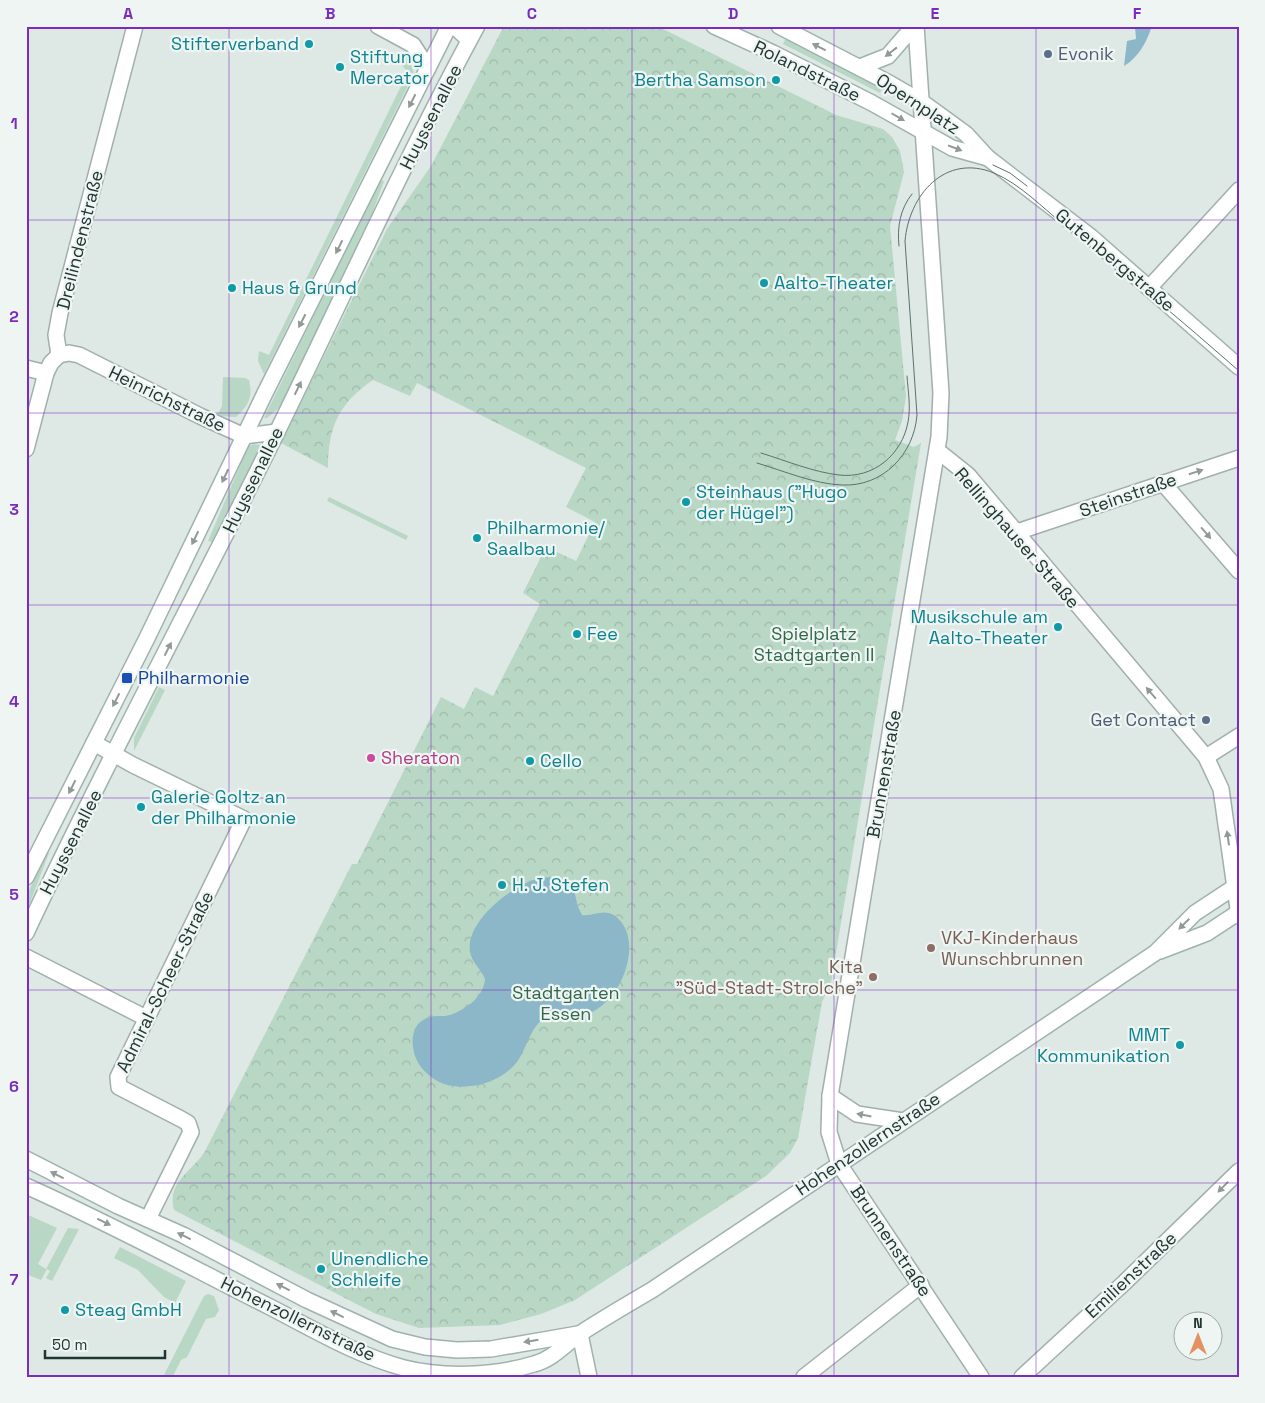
<svg xmlns="http://www.w3.org/2000/svg" width="1265" height="1403" viewBox="0 0 1265 1403" font-family="'Space Grotesk',sans-serif">
	<style>
		.grass { fill: #b9d7c5 }
		.forest { fill: url(#forest-crowns) }
		.water { fill: #8bb7c8 }
		.lines { fill: none; stroke-linecap: round; stroke-linejoin: round }
		.street-casing { stroke: #a2afac; stroke-width: 18 }
		.secondary-casing { stroke: #9fb2ae; stroke-width: 18 }
		.street { stroke: #fff; stroke-width: 15 }
		.secondary { stroke: #fff; stroke-width: 15 }
		.tram { stroke: #5b726e; stroke-width: 1 }
		.oneway { fill: #909a99 }
		.grid { fill: none; stroke: #7b2cbf; stroke-width: 1; stroke-opacity: 0.55 }
		.culture-dot { fill: #0f9aa8; stroke: #eef5f2; stroke-width: 2 }
		.service-dot { fill: #5c6f8a; stroke: #eef5f2; stroke-width: 2 }
		.transit-dot { fill: #1a4fb4; stroke: #eef5f2; stroke-width: 2 }
		.hotel-dot { fill: #d1479c; stroke: #eef5f2; stroke-width: 2 }
		.education-dot { fill: #8d6e63; stroke: #eef5f2; stroke-width: 2 }
		.labels { text-anchor: middle; stroke-width: 4.5; stroke-linejoin: round; paint-order: stroke }
		.culture-label { font-size: 18px; fill: #0d838f; stroke: #eef5f2; text-anchor: start }
		.service-label { font-size: 18px; fill: #4e5e75; stroke: #eef5f2; text-anchor: start }
		.street-label { font-size: 18px; fill: #213633; stroke: #eef5f2 }
		.park-label { font-size: 18px; fill: #30684c; stroke: #eef5f2 }
		.transit-label { font-size: 18px; fill: #164399; stroke: #eef5f2; text-anchor: start }
		.hotel-label { font-size: 18px; fill: #b23c85; stroke: #eef5f2; text-anchor: start }
		.education-label { font-size: 18px; fill: #785e54; stroke: #eef5f2; text-anchor: start }
		.neatline { fill: none; stroke: #7b2cbf; stroke-width: 2 }
		.grid-label { font-size: 16px; text-anchor: middle; font-weight: bold; fill: #7b2cbf }
	</style>
	<defs>
		<pattern id="forest-crowns" width="20" height="18" patternUnits="userSpaceOnUse" patternTransform="scale(1.25)"><rect width="20" height="18" fill="#b9d7c5"/><path d="M2 6a3 3 0 1 1 6 0M12 15a3 3 0 1 1 6 0" fill="none" stroke="#9fb9aa"/></pattern>
	</defs>
	<rect width="100%" height="100%" fill="#dee8e5"/>
	<g class="grass">
		<polygon points="786,38 883,86 880,93 783,44"/>
		<polygon points="408,54 414,74 264,374 258,361 259,351 269,355 407,74 407,71 401,64 405,55"/>
		<polygon points="380,180 384,181 363,239 280,407 267,418 264,418"/>
		<path d="M223,377L245,378L249,380C253,397 249,405 236,417L217,416L222,406Z"/>
		<polygon points="253,444 260,445 259,449 212,542 208,541 248,447"/>
		<polygon points="329,497 408,536 406,540 327,501"/>
		<polygon points="159,687 165,690 134,751 134,738"/>
		<polygon points="47,852 49,853 26,913 26,897"/>
		<polygon points="26,1214 57,1228 38,1264 46,1269 68,1228 79,1229 52,1281 46,1278 50,1271 47,1269 41,1280 26,1274"/>
		<polygon points="120,1247 186,1281 175,1303 164,1297 138,1270 114,1258"/>
		<polygon points="208,1294 214,1296 219,1310 215,1317 206,1319 187,1357 181,1360 173,1376 163,1377 204,1296"/>
	</g>
	<path class="forest" d="M504,26H657L836,115L883,129L892,137L900,151L904,172L890,226L906,396L902,421L895,440L914,447L921,443L831,983L822,1002L798,1138L790,1153L766,1176L575,1300L541,1314L500,1325L419,1328L376,1314L174,1210C167,1182 190,1173 204,1153L352,864H357L441,697L464,709L475,687L493,696L540,604L523,593L546,547L576,561L595,522L566,507L586,468L417,383L410,396L373,380C339,403 328,427 328,468L281,443L387,229L431,166Z"/>
	<g class="water">
		<path d="M1135,26H1152C1146,43 1139,57 1124,66L1127,41L1136,39Z"/>
		<path d="M560,877L573,886L578,907L582,915C593,917 604,908 615,916C641,935 627,982 607,1001C600,1008 591,1013 582,1017C568,1023 549,1015 542,1020C531,1028 526,1048 519,1059C504,1082 469,1092 444,1084C431,1079 417,1067 414,1052C410,1037 414,1020 431,1017C437,1015 444,1017 450,1015C465,1010 484,997 485,979C482,970 472,963 470,952C465,922 511,886 537,879C544,877 553,877 560,877Z"/>
	</g>
	<g class="lines">
		<defs>
			<g id="street">
				<polyline points="378,26 413,45 428,68"/>
				<polyline points="454,26 469,40"/>
				<polyline points="916,26 941,393 939,437 830,1096 829,1132 839,1164 981,1377"/>
				<polyline points="1149,288 1239,190"/>
				<polyline points="59,355 56,335 60,313 135,26"/>
				<polyline points="59,355 69,353 79,355 200,416 244,436 277,432"/>
				<polyline points="26,368 46,373"/>
				<polyline points="26,449 46,373 51,363 59,355"/>
				<polyline points="938,451 968,475 1206,757 1221,789 1239,916"/>
				<polyline points="1163,483 1239,571"/>
				<polyline points="1017,532 1239,458"/>
				<polyline points="94,743 133,765 244,819 118,1077 119,1087 181,1119 188,1123 191,1132 148,1219"/>
				<polyline points="1206,757 1239,736"/>
				<polyline points="26,957 146,1018"/>
				<polyline points="830,1096 857,1114 903,1121"/>
				<polyline points="804,1377 921,1285"/>
				<polyline points="1022,1377 1124,1283 1239,1171"/>
			</g>
			<g id="secondary">
				<polyline points="714,26 773,53 872,103 952,148 988,158"/>
				<polyline points="779,26 889,83 922,102 966,134 988,158 1091,237 1239,367"/>
				<polyline points="860,67 888,56 914,26"/>
				<polyline points="26,877 147,638 265,393 449,26"/>
				<path d="M26,933C105,764 194,600 277,432C343,297 405,159 477,26"/>
				<polyline points="1160,951 1207,933 1239,912"/>
				<polyline points="26,1159 118,1206 183,1235 307,1300 392,1339 425,1347 457,1350 491,1349 578,1334"/>
				<path d="M26,1186C109,1223 189,1266 270,1307C313,1329 356,1355 404,1368C444,1378 494,1376 534,1364C553,1359 565,1344 581,1333C604,1318 628,1304 652,1290L1155,953L1195,913L1239,884"/>
				<polyline points="580,1334 589,1377"/>
			</g>
		</defs>
		<use href="#street" class="street-casing"/>
		<use href="#secondary" class="secondary-casing"/>
		<use href="#street" class="street"/>
		<use href="#secondary" class="secondary"/>
		<g class="tram">
			<polyline points="993,165 1010,173 1027,186"/>
			<path d="M899,246C897,227 900,209 912,194"/>
			<path d="M761,453C787,461 813,472 839,475C873,479 902,455 908,422C911,407 908,391 907,376"/>
			<path d="M757,463C784,471 814,484 842,485C883,487 914,454 917,415L905,241C909,195 945,153 994,173C1020,184 1043,208 1064,225C1124,272 1182,321 1239,371"/>
		</g>
	</g>
	<defs><path id="oneway-solid" d="M-6-.8H1V-3.2L6.5 0L1 3.2V.8H-6Z" transform="scale(1.25)"/></defs>
	<g class="oneway">
		<use href="#oneway-solid" transform="translate(819 47) rotate(-153)"/>
		<use href="#oneway-solid" transform="translate(891 52) rotate(142)"/>
		<use href="#oneway-solid" transform="translate(412 101) rotate(117)"/>
		<use href="#oneway-solid" transform="translate(898 117) rotate(30)"/>
		<use href="#oneway-solid" transform="translate(955 148) rotate(21)"/>
		<use href="#oneway-solid" transform="translate(339 247) rotate(117)"/>
		<use href="#oneway-solid" transform="translate(302 321) rotate(117)"/>
		<use href="#oneway-solid" transform="translate(298 388) rotate(-64)"/>
		<use href="#oneway-solid" transform="translate(1196 472) rotate(-18)"/>
		<use href="#oneway-solid" transform="translate(225 476) rotate(115)"/>
		<use href="#oneway-solid" transform="translate(1206 533) rotate(49)"/>
		<use href="#oneway-solid" transform="translate(195 538) rotate(116)"/>
		<use href="#oneway-solid" transform="translate(168 649) rotate(-63)"/>
		<use href="#oneway-solid" transform="translate(1151 693) rotate(-131)"/>
		<use href="#oneway-solid" transform="translate(116 700) rotate(117)"/>
		<use href="#oneway-solid" transform="translate(72 787) rotate(117)"/>
		<use href="#oneway-solid" transform="translate(1228 838) rotate(-98)"/>
		<use href="#oneway-solid" transform="translate(1184 924) rotate(135)"/>
		<use href="#oneway-solid" transform="translate(864 1115) rotate(-169)"/>
		<use href="#oneway-solid" transform="translate(57 1175) rotate(-153)"/>
		<use href="#oneway-solid" transform="translate(1223 1187) rotate(134)"/>
		<use href="#oneway-solid" transform="translate(104 1222) rotate(26)"/>
		<use href="#oneway-solid" transform="translate(184 1236) rotate(-154)"/>
		<use href="#oneway-solid" transform="translate(283 1287) rotate(-153)"/>
		<use href="#oneway-solid" transform="translate(337 1314) rotate(-154)"/>
		<use href="#oneway-solid" transform="translate(531 1341) rotate(171)"/>
	</g>
	<path class="grid" d="M229,26V1377M431,26V1377M632,26V1377M834,26V1377M1036,26V1377M26,220H1239M26,413H1239M26,605H1239M26,798H1239M26,990H1239M26,1183H1239"/>
	<g class="culture-dot">
		<circle cx="309" cy="44" r="5"/>
		<circle cx="340" cy="67" r="5"/>
		<circle cx="776" cy="80" r="5"/>
		<circle cx="764" cy="283" r="5"/>
		<circle cx="232" cy="288" r="5"/>
		<circle cx="686" cy="502" r="5"/>
		<circle cx="477" cy="538" r="5"/>
		<circle cx="1058" cy="627" r="5"/>
		<circle cx="577" cy="634" r="5"/>
		<circle cx="530" cy="761" r="5"/>
		<circle cx="141" cy="807" r="5"/>
		<circle cx="502" cy="885" r="5"/>
		<circle cx="1180" cy="1045" r="5"/>
		<circle cx="321" cy="1269" r="5"/>
		<circle cx="65" cy="1310" r="5"/>
	</g>
	<g class="service-dot">
		<circle cx="1048" cy="54" r="5"/>
		<circle cx="1206" cy="720" r="5"/>
	</g>
	<rect class="transit-dot" x="121" y="672" width="12" height="12" rx="2.5"/>
	<circle class="hotel-dot" cx="371" cy="758" r="5"/>
	<g class="education-dot">
		<circle cx="931" cy="948" r="5"/>
		<circle cx="873" cy="977" r="5"/>
	</g>
	<g class="labels">
		<g class="culture-label">
			<text x="299" y="50" text-anchor="end">Stifterverband</text>
			<text x="350" y="63">Stiftung<tspan x="350" dy="21">Mercator</tspan></text>
			<text x="766" y="86" text-anchor="end">Bertha Samson</text>
			<text x="774" y="289">Aalto-Theater</text>
			<text x="242" y="294">Haus &amp; Grund</text>
			<text x="696" y="498">Steinhaus ("Hugo<tspan x="696" dy="21">der Hügel")</tspan></text>
			<text x="487" y="534">Philharmonie/<tspan x="487" dy="21">Saalbau</tspan></text>
			<text x="1048" y="623" text-anchor="end">Musikschule am<tspan x="1048" dy="21">Aalto-Theater</tspan></text>
			<text x="587" y="640">Fee</text>
			<text x="540" y="767">Cello</text>
			<text x="151" y="803">Galerie Goltz an<tspan x="151" dy="21">der Philharmonie</tspan></text>
			<text x="512" y="891">H. J. Stefen</text>
			<text x="1170" y="1041" text-anchor="end">MMT<tspan x="1170" dy="21">Kommunikation</tspan></text>
			<text x="331" y="1265">Unendliche<tspan x="331" dy="21">Schleife</tspan></text>
			<text x="75" y="1316">Steag GmbH</text>
		</g>
		<g class="service-label">
			<text x="1058" y="60">Evonik</text>
			<text x="1196" y="726" text-anchor="end">Get Contact</text>
		</g>
		<g class="street-label">
			<text transform="translate(807 71) rotate(26)" y="6">Rolandstraße</text>
			<text transform="translate(918 104) rotate(33)" y="6">Opernplatz</text>
			<text transform="translate(431 117) rotate(-63)" y="6">Huyssenallee</text>
			<text transform="translate(80 240) rotate(-76)" y="6">Dreilindenstraße</text>
			<text transform="translate(1115 260) rotate(40)" y="6">Gutenbergstraße</text>
			<text transform="translate(167 399) rotate(26)" y="6">Heinrichstraße</text>
			<text transform="translate(253 480) rotate(-64)" y="6">Huyssenallee</text>
			<text transform="translate(1128 495) rotate(-19)" y="6">Steinstraße</text>
			<text transform="translate(1017 538) rotate(49)" y="6">Rellinghauser Straße</text>
			<text transform="translate(884 774) rotate(-80)" y="6">Brunnenstraße</text>
			<text transform="translate(71 842) rotate(-63)" y="6">Huyssenallee</text>
			<text transform="translate(165 982) rotate(-64)" y="6">Admiral-Scheer-Straße</text>
			<text transform="translate(868 1144) rotate(-34)" y="6">Hohenzollernstraße</text>
			<text transform="translate(891 1241) rotate(56)" y="6">Brunnenstraße</text>
			<text transform="translate(1131 1275) rotate(-43)" y="6">Emilienstraße</text>
			<text transform="translate(298 1319) rotate(26)" y="6">Hohenzollernstraße</text>
		</g>
		<g class="park-label">
			<text x="814" y="640">Spielplatz<tspan x="814" dy="21">Stadtgarten II</tspan></text>
			<text x="566" y="999">Stadtgarten<tspan x="566" dy="21">Essen</tspan></text>
		</g>
		<g class="transit-label">
			<text x="138" y="684">Philharmonie</text>
		</g>
		<g class="hotel-label">
			<text x="381" y="764">Sheraton</text>
		</g>
		<g class="education-label">
			<text x="941" y="944">VKJ-Kinderhaus<tspan x="941" dy="21">Wunschbrunnen</tspan></text>
			<text x="863" y="973" text-anchor="end">Kita<tspan x="863" dy="21">"Süd-Stadt-Strolche"</tspan></text>
		</g>
	</g>
	<rect width="1265" height="1403" fill="none" stroke="#eef5f2" stroke-width="55"/>
	<g transform="translate(1198 1336)"><circle r="24" fill="#eef5f2" stroke="#9ca9a6"/>
	<path d="M0-4L9 19L0 12L-9 19Z" fill="#e39161"/>
	<text y="-8" font-size="14" font-weight="bold" text-anchor="middle" fill="#213633">N</text>
	</g>
	<path d="M45 1350v8h120v-8" fill="none" stroke="#213633" stroke-width="2.5"/>
	<text x="52" y="1350" font-size="15" fill="#213633" stroke="#eef5f2" stroke-width="4" paint-order="stroke">50 m</text>
	<rect x="28" y="28" width="1210" height="1348" class="neatline"/>
	<g class="grid-label">
		<text x="128" y="19">A</text>
		<text x="330" y="19">B</text>
		<text x="532" y="19">C</text>
		<text x="733" y="19">D</text>
		<text x="935" y="19">E</text>
		<text x="1137" y="19">F</text>
		<text x="14" y="129">1</text>
		<text x="14" y="322">2</text>
		<text x="14" y="515">3</text>
		<text x="14" y="707">4</text>
		<text x="14" y="900">5</text>
		<text x="14" y="1092">6</text>
		<text x="14" y="1285">7</text>
	</g>
</svg>
